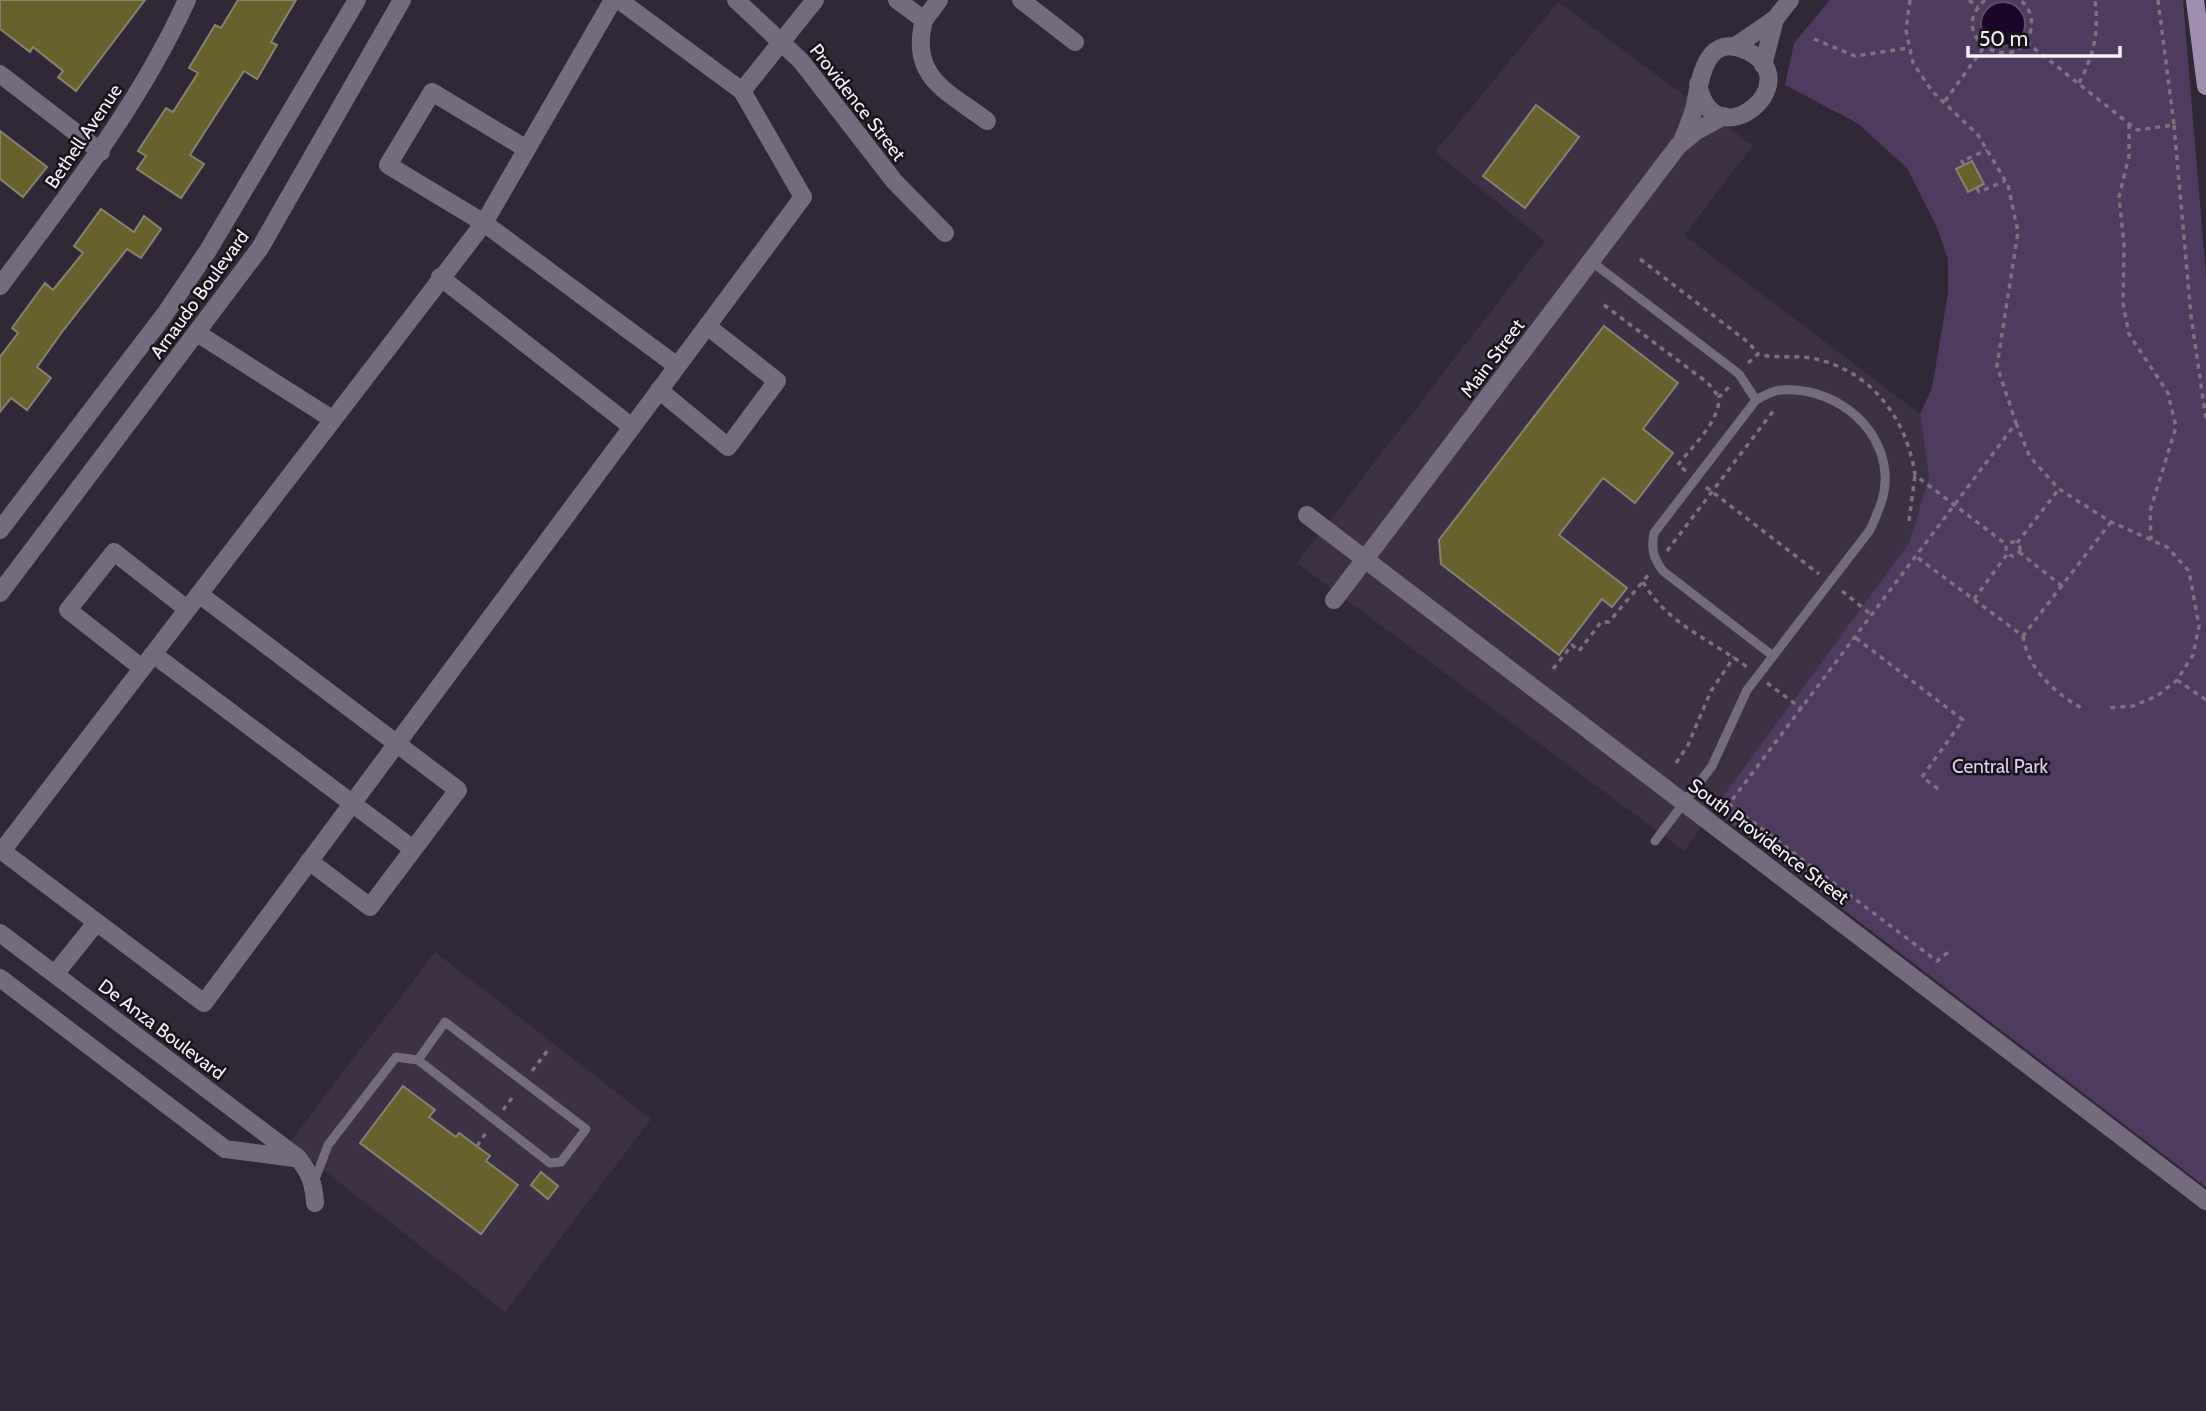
<svg xmlns="http://www.w3.org/2000/svg" width="2206" height="1411" viewBox="0 0 2206 1411" font-family="Cabin,sans-serif">
	<style>
		.built { fill: #3c3145 }
		.green { fill: #4f3a60 }
		.water { fill: #1c052b; stroke: #5d4c69; stroke-width: 2 }
		.building { fill: #69612c; stroke: #868371; stroke-width: 2 }
		.lines { fill: none; stroke-linecap: round; stroke-linejoin: round }
		.path { stroke: #7a737f; stroke-width: 3.5; stroke-dasharray: 5 5; stroke-linecap: butt }
		.service { stroke: #756b7f; stroke-width: 9 }
		.minor { stroke: #756b7f; stroke-width: 18 }
		.tertiary { stroke: #756b7f; stroke-width: 18 }
		.secondary { stroke: #9f8eaf; stroke-width: 18 }
		.labels { text-anchor: middle; stroke-width: 5; stroke-linejoin: round; paint-order: stroke }
		.street-label { font-size: 19px; fill: #f5f0fa; stroke: #161319 }
		.park-label { font-size: 19px; fill: #e3cdf8; stroke: #161319 }
	</style>
	<rect width="100%" height="100%" fill="#302836"/>
	<g class="built">
		<polygon points="1558,2 1753,146 1684,235 1920,414 1929,477 1909,543 1684,851 1297,563 1545,241 1435,152"/>
		<polygon points="435,952 651,1119 505,1312 289,1143"/>
	</g>
	<polygon class="green" points="1830,0 2183,0 2206,276 2206,1187 1713,810 1909,543 1929,477 1920,414 1932,388 1948,293 1948,259 1936,225 1907,168 1857,123 1785,85 1794,43"/>
	<circle class="water" cx="2003" cy="24" r="22"/>
	<g class="building">
		<polygon points="0,0 145,0 76,91 58,77 63,71 33,47 30,52 0,29"/>
		<polygon points="238,0 296,0 271,42 277,45 257,79 244,71 190,155 204,164 181,198 137,169 146,156 138,151 166,108 173,112 198,73 189,68 215,25 221,28"/>
		<polygon points="1536,105 1579,137 1525,208 1483,176"/>
		<polygon points="0,131 47,167 23,197 0,179"/>
		<polygon points="1972,161 1984,184 1968,192 1956,169"/>
		<polygon points="101,209 134,232 144,216 161,229 141,258 127,249 62,332 37,367 51,378 27,410 11,398 0,412 0,357 18,333 12,328 45,283 53,290 83,253 74,246"/>
		<polygon points="1604,326 1678,383 1643,429 1673,453 1635,503 1603,478 1559,535 1627,588 1612,607 1602,599 1559,655 1441,564 1439,540"/>
		<polygon points="403,1086 435,1110 429,1117 456,1137 459,1133 490,1156 486,1161 518,1185 481,1234 360,1143"/>
		<polygon points="541,1172 558,1186 548,1199 531,1185"/>
	</g>
	<g class="lines">
		<g class="path">
			<polyline points="1910,0 1906,30 1913,63 1932,91 1978,135 2008,185 2018,232 1997,366 2016,423 1729,804 1937,961 1951,950"/>
			<polyline points="1969,0 1978,7"/>
			<path d="M1985,0C1942,39 2021,80 2031,29C2033,17 2029,7 2020,0"/>
			<polyline points="1814,39 1855,56 1909,48"/>
			<polyline points="2026,42 2137,130 2174,125 2158,0"/>
			<path d="M2079,83C2094,54 2099,33 2095,0"/>
			<polyline points="1945,101 1984,47"/>
			<polyline points="2129,124 2129,156 2119,197 2124,245 2123,303 2129,334 2168,393 2176,427 2150,511 2151,540"/>
			<polyline points="2174,125 2191,316 2206,419"/>
			<polyline points="1964,165 1962,161 1987,150"/>
			<polyline points="1977,188 1979,192 2005,181"/>
			<polyline points="1640,259 1749,343 1758,354"/>
			<polyline points="1604,305 1708,383 1719,397"/>
			<path d="M1748,363L1758,354C1775,359 1793,355 1811,358C1870,369 1907,418 1915,475L2007,545"/>
			<polyline points="2016,423 2030,457 2059,489 2111,522 2167,547 2189,571 2199,626 2193,655 2177,680 2157,696 2133,706 2107,708"/>
			<path d="M1686,471L1678,465C1692,446 1720,422 1719,397L1730,386"/>
			<polyline points="1706,487 1819,574"/>
			<polyline points="1909,521 1915,475"/>
			<circle cx="2013" cy="549" r="7"/>
			<polyline points="2017,543 2059,489"/>
			<polyline points="1667,551 1774,410"/>
			<polyline points="2019,552 2062,586"/>
			<polyline points="1918,558 2023,636 2111,522"/>
			<path d="M1643,582C1666,623 1711,640 1747,667"/>
			<polyline points="1842,591 1873,616"/>
			<polyline points="1974,599 2008,553"/>
			<path d="M2023,636C2028,670 2055,693 2083,709"/>
			<polyline points="1856,638 1963,720 1922,777 1941,791"/>
			<polyline points="1553,669 1572,645 1579,651 1601,622 1609,622 1650,573"/>
			<polyline points="2177,680 2206,700"/>
			<polyline points="1767,683 1802,709"/>
			<polyline points="1676,763 1688,745 1711,691 1734,657"/>
			<polyline points="532,1071 548,1050"/>
			<polyline points="503,1110 515,1094"/>
			<polyline points="477,1146 488,1130"/>
		</g>
		<g class="service">
			<polyline points="1592,262 1739,374 1756,400"/>
			<path d="M1655,841L1712,766L1747,690L1870,530C1878,512 1887,494 1885,473C1881,422 1830,386 1781,390C1773,390 1764,396 1756,400L1654,533C1651,548 1653,558 1663,571L1773,656"/>
			<polyline points="314,1182 328,1145 396,1057 418,1060 550,1163 561,1162 586,1129 445,1022 418,1060"/>
		</g>
		<g class="minor">
			<polyline points="613,0 484,223 2,851 204,1003 803,197 742,91 619,0"/>
			<polyline points="736,0 801,61 894,181 945,233"/>
			<polyline points="897,0 924,20 939,0"/>
			<polyline points="1021,0 1075,42"/>
			<path d="M924,20C909,77 947,91 987,121"/>
			<polyline points="1734,47 1775,19 1790,0"/>
			<polyline points="1763,65 1775,19"/>
			<polyline points="0,74 101,152"/>
			<polyline points="742,91 815,0"/>
			<path d="M1682,141C1687,129 1692,118 1695,105C1700,79 1706,31 1747,51C1811,81 1714,163 1698,84"/>
			<polyline points="525,148 432,92 388,165 484,223 677,366"/>
			<polyline points="440,277 632,427"/>
			<path d="M0,286C69,194 139,105 187,0"/>
			<polyline points="197,333 332,419"/>
			<polyline points="659,390 728,447 777,381 707,326"/>
			<polyline points="1307,515 2206,1201"/>
			<polyline points="199,594 458,790 370,907 309,861"/>
			<polyline points="1334,600 1678,146 1696,131 1724,116"/>
			<polyline points="153,654 413,849"/>
			<polyline points="142,668 68,610 114,552 187,609"/>
			<path d="M0,933L298,1158C310,1173 314,1184 315,1203"/>
			<polyline points="55,974 96,923"/>
			<polyline points="0,978 225,1149 294,1158"/>
		</g>
		<g class="tertiary">
			<polyline points="0,530 165,314 207,252 357,0"/>
			<polyline points="0,593 260,248 402,0"/>
		</g>
		<polyline class="secondary" points="2195,0 2206,86"/>
	</g>
	<g class="labels">
		<g class="street-label">
			<text transform="translate(858 102) rotate(52)" y="7">Providence Street</text>
			<text transform="translate(83 136) rotate(-56)" y="7">Bethell Avenue</text>
			<text transform="translate(199 294) rotate(-54)" y="7">Arnaudo Boulevard</text>
			<text transform="translate(1492 358) rotate(-53)" y="7">Main Street</text>
			<text transform="translate(1769 841) rotate(37)" y="7">South Providence Street</text>
			<text transform="translate(162 1029) rotate(37)" y="7">De Anza Boulevard</text>
		</g>
		<g class="park-label">
			<text x="2000" y="773">Central Park</text>
		</g>
	</g>
	<path d="M1968 46v10h152v-10" fill="none" stroke="#f5f0fa" stroke-width="3.5"/>
	<text x="1979" y="46" font-size="21" fill="#f5f0fa" stroke="#161319" stroke-width="5" paint-order="stroke">50 m</text>
</svg>
